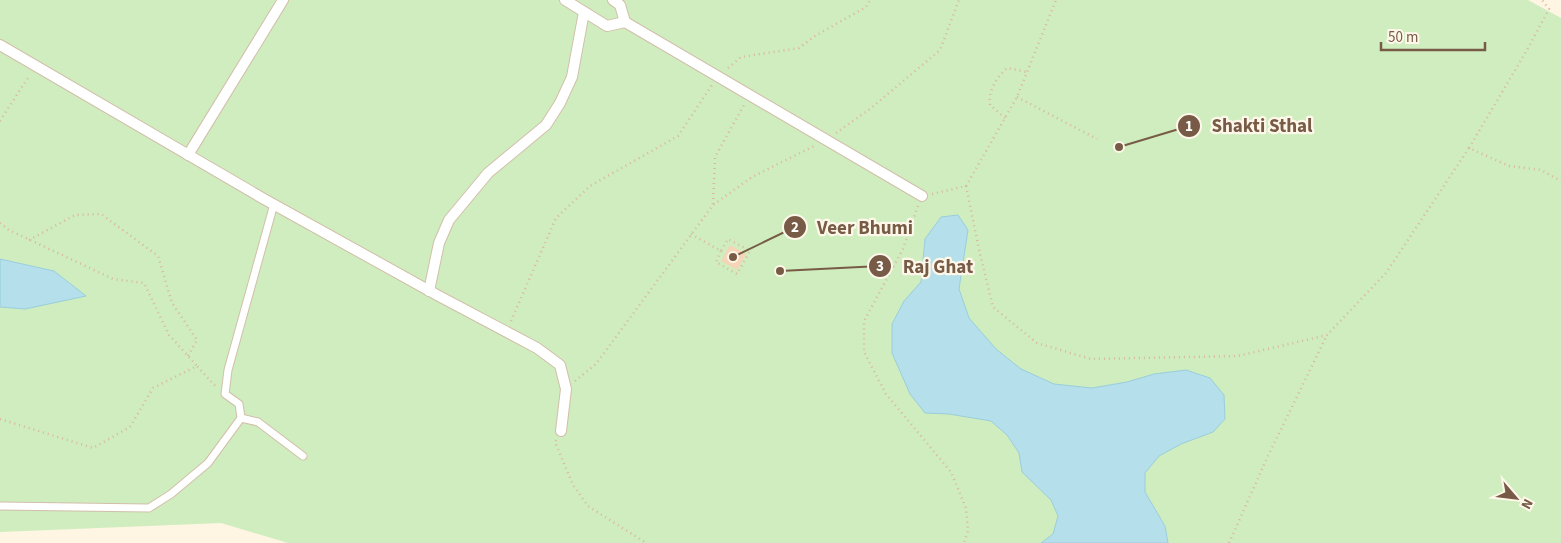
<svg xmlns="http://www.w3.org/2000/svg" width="1561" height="543" viewBox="0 0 1561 543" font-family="'Source Sans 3',sans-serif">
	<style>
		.green { fill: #cfedbf }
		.water { fill: #b5dfea; stroke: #9acedc }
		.building { fill: #f6d4b7 }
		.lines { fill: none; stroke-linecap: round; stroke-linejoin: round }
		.service-casing { stroke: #d2bfaa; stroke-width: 9 }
		.pedestrian-casing { stroke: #d2bfaa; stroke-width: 12 }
		.path { stroke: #dbb79a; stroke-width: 2.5; stroke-dasharray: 1 4; stroke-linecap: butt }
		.service { stroke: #fff; stroke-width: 7 }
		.pedestrian { stroke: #fff; stroke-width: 10 }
		.leader { fill: none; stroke: #785b46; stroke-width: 2 }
		.callout-dot { fill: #785b46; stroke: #fff8ea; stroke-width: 2 }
		.mark-label { font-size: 15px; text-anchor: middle; font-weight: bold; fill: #fff }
		.callout-label { font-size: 19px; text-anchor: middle; font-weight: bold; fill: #785b46; stroke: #fff8ea; stroke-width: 4.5; stroke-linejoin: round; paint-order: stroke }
	</style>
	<rect width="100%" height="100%" fill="#fef5e2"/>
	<polygon class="green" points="0,0 1528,0 1561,18 1561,543 288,543 221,523 0,532"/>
	<g class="water">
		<polygon points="958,215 968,230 959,289 969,318 996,349 1021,369 1054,384 1092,388 1127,382 1154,374 1186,370 1210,378 1224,395 1225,419 1213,432 1181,444 1159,456 1145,473 1145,492 1165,526 1168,543 1041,543 1053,534 1058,516 1051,500 1022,472 1019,453 1007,435 991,421 949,414 925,413 910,394 892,353 892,324 904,301 921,282 925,239 941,217"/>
		<polygon points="0,259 54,271 86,296 25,309 0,307"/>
	</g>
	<polygon class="building" points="730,245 746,254 737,270 721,261"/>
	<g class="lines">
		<defs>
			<g id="service">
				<polyline points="241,418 258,422 303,456"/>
				<polyline points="0,506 149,508 171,494 208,463 241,418 239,404 225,394 228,370 274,204"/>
			</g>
			<g id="pedestrian">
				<polyline points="565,0 607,26 625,22 620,5 613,0"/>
				<polyline points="625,22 922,196"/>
				<polyline points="0,45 264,199 437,295 537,348 560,365 566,389 561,431"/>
				<polyline points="188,155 283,0"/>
				<polyline points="429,291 439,243 449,220 488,173 546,125 560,103 572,77 584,12"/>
			</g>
		</defs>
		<use href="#service" class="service-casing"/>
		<use href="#pedestrian" class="pedestrian-casing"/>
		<g class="path">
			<polyline points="728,68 741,57 799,48 815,36 866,7 870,0"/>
			<polyline points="1017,97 1097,139"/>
			<path d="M1005,118L990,105C988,91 996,78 1007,68L1027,72"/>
			<polyline points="0,121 29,76"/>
			<polyline points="836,133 870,109 940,50 959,0"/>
			<polyline points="1469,148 1527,50 1549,9 1542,0"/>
			<polyline points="966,186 1017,97 1056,0"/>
			<polyline points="932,194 966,186 980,254 993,307 1037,343 1091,359 1238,356 1327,335 1386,273 1469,148 1509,166 1541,170 1561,181"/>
			<polyline points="713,204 715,157 744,105"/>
			<polyline points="918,206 903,249 864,321 864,352 886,394 951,472 966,508 968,531 964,543"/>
			<polyline points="0,223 9,230 113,279 144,283 169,335 197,366"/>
			<polyline points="691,234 721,251 728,239 750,251 737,274 716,262 721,251"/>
			<polyline points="29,240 75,215 101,214 158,256 172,303 197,340 188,356"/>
			<polyline points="511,321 556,218 590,186 678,136 712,85"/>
			<polyline points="575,381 596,364 713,205 752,177 814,146"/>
			<polyline points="0,419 93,448 130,427 153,388 197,366 216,387"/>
			<polyline points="556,440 555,442 573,485 588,506 646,543"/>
			<polyline points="1229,543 1267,458 1327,335"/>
		</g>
		<use href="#service" class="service"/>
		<use href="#pedestrian" class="pedestrian"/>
	</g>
	<path class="leader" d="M1119 147L1189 126M733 257L795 227M780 271L880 266"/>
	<g class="callout-dot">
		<circle cx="1119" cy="147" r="5"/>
		<circle cx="733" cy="257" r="5"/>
		<circle cx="780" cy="271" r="5"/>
		<circle cx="1189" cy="126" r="12"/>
		<circle cx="795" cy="227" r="12"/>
		<circle cx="880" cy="266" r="12"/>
	</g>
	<g class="mark-label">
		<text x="1189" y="131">1</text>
		<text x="795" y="232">2</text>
		<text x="880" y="271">3</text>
	</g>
	<g class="callout-label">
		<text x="1262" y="132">Shakti Sthal</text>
		<text x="865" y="234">Veer Bhumi</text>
		<text x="938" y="273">Raj Ghat</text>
	</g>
	<g transform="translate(1516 498) rotate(118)" stroke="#fff8ea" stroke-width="4" paint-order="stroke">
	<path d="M0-4L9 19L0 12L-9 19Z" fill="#785b46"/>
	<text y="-8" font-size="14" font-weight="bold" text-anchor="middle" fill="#785b46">N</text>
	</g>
	<path d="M1381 42v8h104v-8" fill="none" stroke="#785b46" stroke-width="2.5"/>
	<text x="1388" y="42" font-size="15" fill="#785b46" stroke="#fff8ea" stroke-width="4" paint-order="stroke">50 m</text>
</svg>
